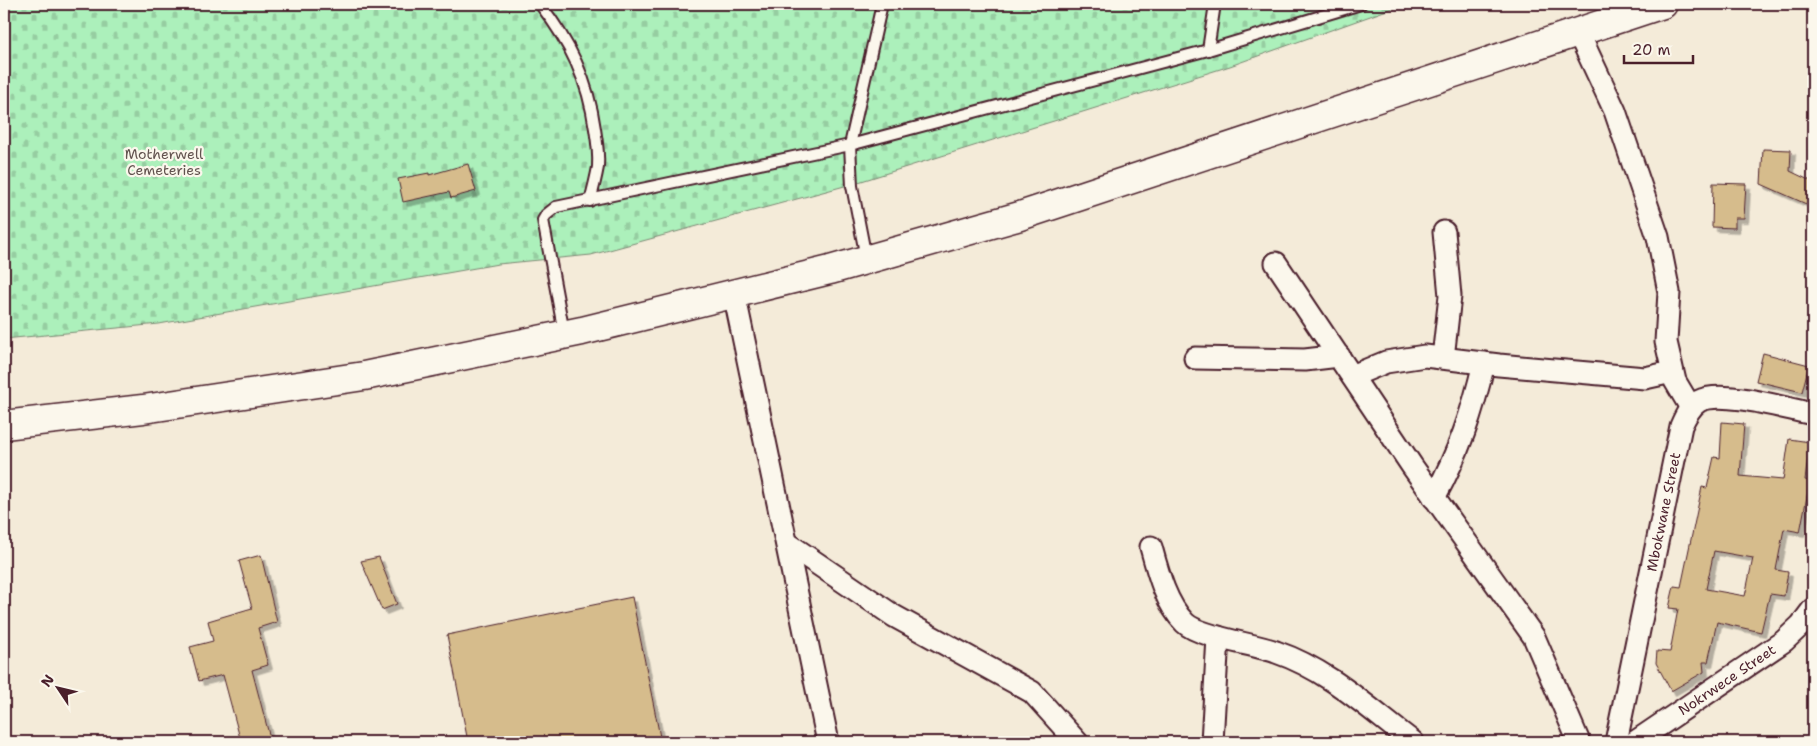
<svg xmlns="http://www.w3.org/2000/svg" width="1817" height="746" viewBox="0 0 1817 746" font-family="'Shantell Sans',sans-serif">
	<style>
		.cemetery { fill: url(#cemetery-stones); stroke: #7b8873 }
		.building { fill: #d6bc8c; stroke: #4a1f2b; fill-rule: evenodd; filter: url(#shadow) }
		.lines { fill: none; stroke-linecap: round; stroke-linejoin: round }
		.lane-casing { stroke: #4a1f2b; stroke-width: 14 }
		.street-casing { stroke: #4a1f2b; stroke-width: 25 }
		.secondary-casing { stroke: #4a1f2b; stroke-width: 31 }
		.lane { stroke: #fbf7ec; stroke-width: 10 }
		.street { stroke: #fbf7ec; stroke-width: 21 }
		.secondary { stroke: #fbf7ec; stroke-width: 28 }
		.labels { text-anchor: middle; stroke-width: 4.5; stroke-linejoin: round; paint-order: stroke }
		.park-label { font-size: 14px; fill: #62534f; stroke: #fbf7ec }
		.street-label { font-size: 14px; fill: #4a1f2b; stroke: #fbf7ec }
	</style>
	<defs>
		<pattern id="cemetery-stones" width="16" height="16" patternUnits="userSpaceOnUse" patternTransform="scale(1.25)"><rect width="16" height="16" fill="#acf0bb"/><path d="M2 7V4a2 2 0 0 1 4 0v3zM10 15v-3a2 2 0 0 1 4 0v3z" fill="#96cda1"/></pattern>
		<filter id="shadow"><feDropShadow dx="4.5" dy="4.5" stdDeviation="0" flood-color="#0004"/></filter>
	</defs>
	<rect width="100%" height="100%" fill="#f4ebd9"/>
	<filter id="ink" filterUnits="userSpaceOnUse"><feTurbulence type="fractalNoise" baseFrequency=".02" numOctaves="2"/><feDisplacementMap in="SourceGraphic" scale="10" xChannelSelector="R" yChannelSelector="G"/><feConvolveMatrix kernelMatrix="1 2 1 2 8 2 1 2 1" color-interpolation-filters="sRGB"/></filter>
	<g filter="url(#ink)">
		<polygon class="cemetery" points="4,4 1404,4 1230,66 852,184 591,255 498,264 159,324 4,339"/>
		<g class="building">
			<polygon points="1763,149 1791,150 1790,171 1813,182 1813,207 1761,184"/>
			<polygon points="468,164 476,191 451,198 449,192 403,202 398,179 429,173 429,175"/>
			<polygon points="1713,183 1746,184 1744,218 1735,218 1735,228 1712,227"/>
			<polygon points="1763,353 1809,365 1802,392 1756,381"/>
			<path d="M1722,422L1744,424L1740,476L1783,480L1789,439L1810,442L1805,480L1810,481L1800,532L1784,529L1776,570L1788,572L1784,596L1770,594L1761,632L1717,622L1708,662H1703L1704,672L1671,691L1656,663L1657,651L1670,652L1678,609L1669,608L1674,586L1681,587L1702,487L1707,488L1714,457L1720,458ZM1714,551L1753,558L1745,596L1706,589Z"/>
			<polygon points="261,555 277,622 258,628 268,665 252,670 271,742 241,742 223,675 199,681 190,647 213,641 208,621 252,608 239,561"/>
			<polygon points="379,557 397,604 382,610 361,561"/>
			<polygon points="632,597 661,742 468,742 447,635"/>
		</g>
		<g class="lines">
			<defs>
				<g id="lane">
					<path d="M540,4C570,43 588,79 595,129C597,141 599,154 598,167C596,178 593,190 590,201"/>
					<polyline points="1208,50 1215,4"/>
					<polyline points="866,258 852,186 850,145 882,4"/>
					<polyline points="564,333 543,220 546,215 556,207 850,145 1208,50 1361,4"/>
				</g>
				<g id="street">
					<polyline points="1578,32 1615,111 1658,237 1669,292 1666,342 1675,381 1691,408"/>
					<polyline points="1276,263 1412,466 1534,637 1579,742"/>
					<polyline points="734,293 828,742"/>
					<polyline points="1195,358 1305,360 1339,356"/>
					<polyline points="1443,358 1450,296 1444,232"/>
					<polyline points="1352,376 1386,362 1425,356 1499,365 1645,378 1672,372"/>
					<path d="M1434,498C1459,452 1472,414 1484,363"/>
					<polyline points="787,543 894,616 1032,692 1077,742"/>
					<path d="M1151,547C1158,573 1166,604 1185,623C1199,637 1255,644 1276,652C1329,670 1369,709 1413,742"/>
					<polyline points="1212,742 1218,637"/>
					<path id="s1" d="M1616,742L1681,426C1685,417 1690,406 1699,401C1722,389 1787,409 1813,414"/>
					<path id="s2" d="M1635,742L1784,641L1801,625L1813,609"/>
				</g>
				<polyline id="secondary" points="4,425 143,409 364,376 582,331 830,270 1020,216 1663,4"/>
			</defs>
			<use href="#lane" class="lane-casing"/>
			<use href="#street" class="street-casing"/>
			<use href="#secondary" class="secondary-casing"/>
			<use href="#lane" class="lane"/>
			<use href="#street" class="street"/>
			<use href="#secondary" class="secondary"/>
		</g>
	</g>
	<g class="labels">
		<g class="park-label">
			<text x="164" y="159">Motherwell<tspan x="164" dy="16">Cemeteries</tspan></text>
		</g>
		<g class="street-label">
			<text dy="5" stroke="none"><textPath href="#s1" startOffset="235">Mbokwane Street</textPath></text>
			<text dy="5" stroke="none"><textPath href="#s2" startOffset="111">Nokrwece Street</textPath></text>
		</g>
	</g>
	<rect width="1817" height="746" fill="none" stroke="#fbf7ec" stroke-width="20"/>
	<rect x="10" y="10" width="1797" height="726" fill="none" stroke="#4a1f2b" stroke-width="2" filter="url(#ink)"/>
	<g transform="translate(58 688) rotate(305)" stroke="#fbf7ec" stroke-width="4" paint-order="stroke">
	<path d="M0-4L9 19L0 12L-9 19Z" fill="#4a1f2b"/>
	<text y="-8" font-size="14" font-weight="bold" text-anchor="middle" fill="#4a1f2b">N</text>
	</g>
	<path d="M1624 55v8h69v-8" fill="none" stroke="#4a1f2b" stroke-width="2.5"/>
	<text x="1632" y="55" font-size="15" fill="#4a1f2b" stroke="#fbf7ec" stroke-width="4" paint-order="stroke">20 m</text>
</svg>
